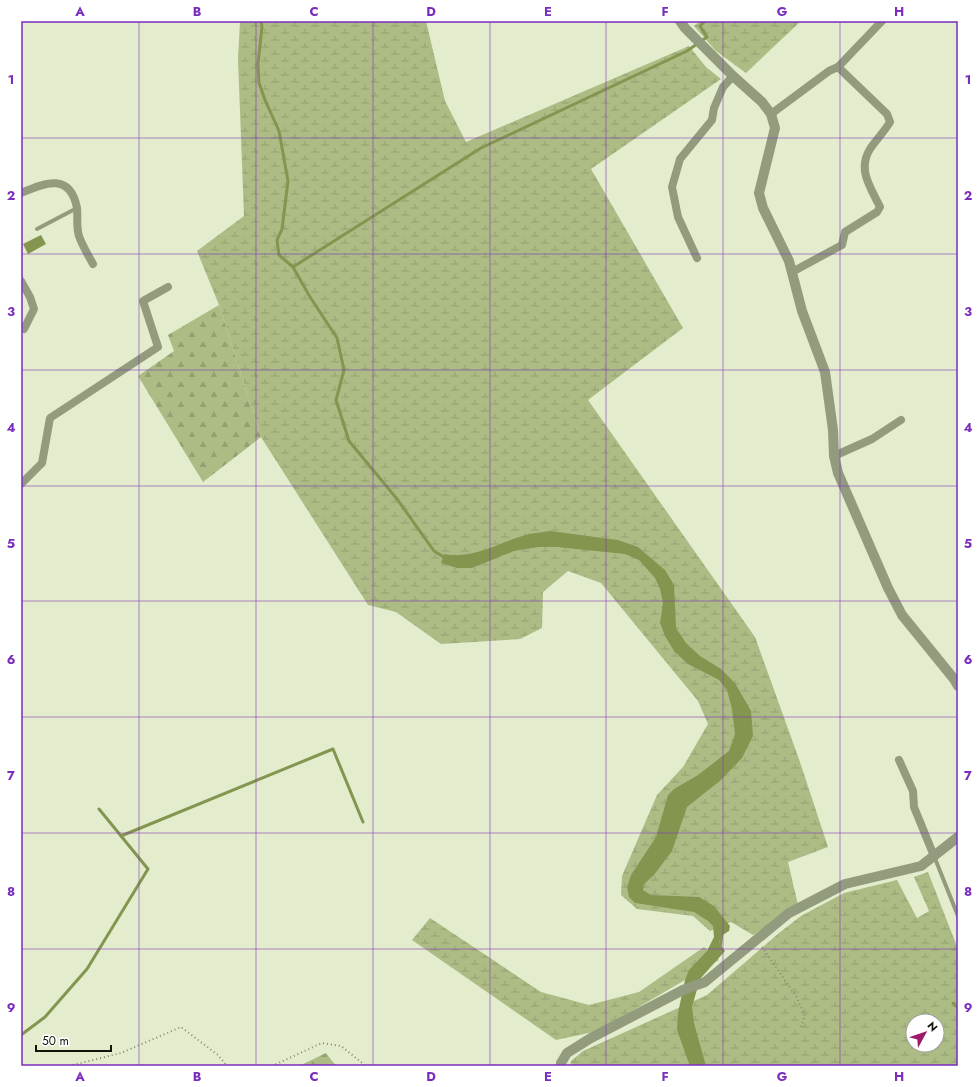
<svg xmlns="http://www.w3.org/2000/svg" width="979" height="1087" viewBox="0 0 979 1087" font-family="Jost,sans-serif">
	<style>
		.forest { fill: url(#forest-firs) }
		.wetland { fill: url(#wetland-marsh); fill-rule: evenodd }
		.water { fill: #849550 }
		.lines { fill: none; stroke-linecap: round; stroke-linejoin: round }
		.stream { stroke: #849550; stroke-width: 3 }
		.path { stroke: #858b75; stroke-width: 2; stroke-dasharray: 1 3; stroke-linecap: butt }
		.service { stroke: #939b7e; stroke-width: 4 }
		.minor { stroke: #939b7e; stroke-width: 8 }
		.tertiary { stroke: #939b7e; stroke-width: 10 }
		.grid { fill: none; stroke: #7b2cbf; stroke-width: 1; stroke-opacity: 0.55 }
		.neatline { fill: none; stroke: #7b2cbf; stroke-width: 1.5 }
		.grid-label { font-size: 13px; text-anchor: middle; font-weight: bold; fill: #7b2cbf }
	</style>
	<defs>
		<pattern id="forest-firs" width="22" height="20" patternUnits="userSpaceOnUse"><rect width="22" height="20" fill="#adbc85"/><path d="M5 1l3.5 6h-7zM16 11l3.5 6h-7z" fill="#94a172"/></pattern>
		<pattern id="wetland-marsh" width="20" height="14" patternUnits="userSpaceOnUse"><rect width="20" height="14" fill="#adbc85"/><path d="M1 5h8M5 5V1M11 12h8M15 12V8" fill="none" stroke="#94a172"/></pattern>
	</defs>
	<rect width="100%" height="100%" fill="#e3eccd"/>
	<g class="forest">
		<polygon points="219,305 261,437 203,482 138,376 174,351 168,335"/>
		<polygon points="326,1053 336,1066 299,1066"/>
	</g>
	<g class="wetland">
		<polygon points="240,21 426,21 445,101 466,142 689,46 706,67 721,79 591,169 683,328 588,400 755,637 800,762 828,847 788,862 798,905 753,935 731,922 710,931 693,916 637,909 621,895 622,876 657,795 683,767 708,724 698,701 601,583 568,571 543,592 542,628 520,639 441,644 396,612 368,605 261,437 219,305 197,251 244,216 238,59"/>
		<polygon points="700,21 801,21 746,73 716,51 694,26"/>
		<path d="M928,872L958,949V1066H570L571,1061L583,1051L707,995L779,933L801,916L844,893L897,880L917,918L929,911L914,877ZM913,1021H937V1045H913Z"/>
		<polygon points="430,918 541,992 589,1005 639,992 704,947 719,960 598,1031 556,1040 412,940"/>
	</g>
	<g class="water">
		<polygon points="41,235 46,244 28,254 23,244"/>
		<path d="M550,531L618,540L638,547L665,570L674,585L676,628L686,643L700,656L721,669L735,683L751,711L753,736L742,758L721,780L687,807L672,851L654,875L644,884L643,890L651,895L699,897L714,906L730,926L729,931L721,936L719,943L725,951L700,979L692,1007L694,1023L706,1066H690L677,1030L678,1013L685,980L689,970L707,951L714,937L713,926L708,921L694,912L635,903L629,897L627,887L631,875L656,837L668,795L674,789L698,775L729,751L735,734L732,709L727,690L719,680L688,664L674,651L665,636L660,623L663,603L660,589L655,578L639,560L625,554L557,547H538L514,551L472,568H457L441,563L444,554C474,560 501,541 529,534C536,533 543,532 550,531Z"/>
	</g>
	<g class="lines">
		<g class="stream">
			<polyline points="261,21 262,27 258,64 259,83 265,100 279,131 288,181 282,229 277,240 279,255 293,267 310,297 337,338 344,370 336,400 349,441 397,499 434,551 447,559"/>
			<polyline points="293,267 481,148 687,51 707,37 700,26 705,21"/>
			<polyline points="121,836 333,749 363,822"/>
			<polyline points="720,949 722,932"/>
			<polyline points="953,1003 958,1008"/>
			<polyline points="21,1035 45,1017 87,969 148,869 99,809"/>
		</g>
		<g class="path">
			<polyline points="762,947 796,996 805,1016 801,1027"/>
			<polyline points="69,1066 121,1053 181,1027 218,1055 227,1066"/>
			<polyline points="272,1066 322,1043 341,1046 366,1066"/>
		</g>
		<g class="service">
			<polyline points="37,229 77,208"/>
			<polyline points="934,856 958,916"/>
		</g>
		<g class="minor">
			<polyline points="771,114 829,71 838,67 882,21"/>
			<path d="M21,193C45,183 70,172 77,208C78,217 76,227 79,236C82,245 88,255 93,264"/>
			<polyline points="697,258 678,217 672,187 680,159 712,120 714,108 723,87 733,76"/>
			<path d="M792,272L842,245L845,232L877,212L880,207C871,188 857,170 870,149C876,140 884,132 890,122L887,114L838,67"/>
			<polyline points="21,281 30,297 34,309 24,329"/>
			<polyline points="834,456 872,439 901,420"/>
			<polyline points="21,484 42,463 50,418 158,347 143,301 168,287"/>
			<polyline points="899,760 913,791 914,807 934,856"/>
		</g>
		<g class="tertiary">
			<polyline points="680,21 685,28 733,76 762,102 771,114 775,128 759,193 763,208 789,261 802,311 825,372 833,430 834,456 838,473 888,588 902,615 954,679 958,686"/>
			<polyline points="561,1066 561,1063 567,1053 591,1038 683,990 705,982 789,913 845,884 921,866 958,837"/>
		</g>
	</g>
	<path class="grid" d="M139,21V1066M256,21V1066M373,21V1066M490,21V1066M606,21V1066M723,21V1066M840,21V1066M21,138H958M21,254H958M21,370H958M21,486H958M21,601H958M21,717H958M21,833H958M21,949H958"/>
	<rect width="979" height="1087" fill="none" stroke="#ffffff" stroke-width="44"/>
	<g transform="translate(925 1033) rotate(50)"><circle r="19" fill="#ffffff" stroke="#a0a19d"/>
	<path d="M0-3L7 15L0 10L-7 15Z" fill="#9d1a6d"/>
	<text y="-6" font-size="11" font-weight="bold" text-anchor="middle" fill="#12140a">N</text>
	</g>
	<path d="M36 1045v6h75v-6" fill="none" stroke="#12140a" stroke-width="2"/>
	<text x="42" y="1045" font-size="12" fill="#12140a" stroke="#ffffff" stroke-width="3" paint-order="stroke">50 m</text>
	<rect x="22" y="22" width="935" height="1043" class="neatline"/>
	<g class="grid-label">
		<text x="80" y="16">A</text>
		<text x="197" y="16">B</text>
		<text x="314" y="16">C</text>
		<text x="431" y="16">D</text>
		<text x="548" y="16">E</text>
		<text x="665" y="16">F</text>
		<text x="782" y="16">G</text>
		<text x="899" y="16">H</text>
		<text x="11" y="84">1</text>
		<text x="968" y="84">1</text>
		<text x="11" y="200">2</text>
		<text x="968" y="200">2</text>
		<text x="11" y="316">3</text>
		<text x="968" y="316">3</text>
		<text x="11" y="432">4</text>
		<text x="968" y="432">4</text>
		<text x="11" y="548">5</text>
		<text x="968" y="548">5</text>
		<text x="11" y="664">6</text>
		<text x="968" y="664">6</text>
		<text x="11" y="780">7</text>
		<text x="968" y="780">7</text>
		<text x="11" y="896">8</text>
		<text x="968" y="896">8</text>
		<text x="11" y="1012">9</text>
		<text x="968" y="1012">9</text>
		<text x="80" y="1081">A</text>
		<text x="197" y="1081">B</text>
		<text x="314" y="1081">C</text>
		<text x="431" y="1081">D</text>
		<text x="548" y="1081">E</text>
		<text x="665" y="1081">F</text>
		<text x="782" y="1081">G</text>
		<text x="899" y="1081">H</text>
	</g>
</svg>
